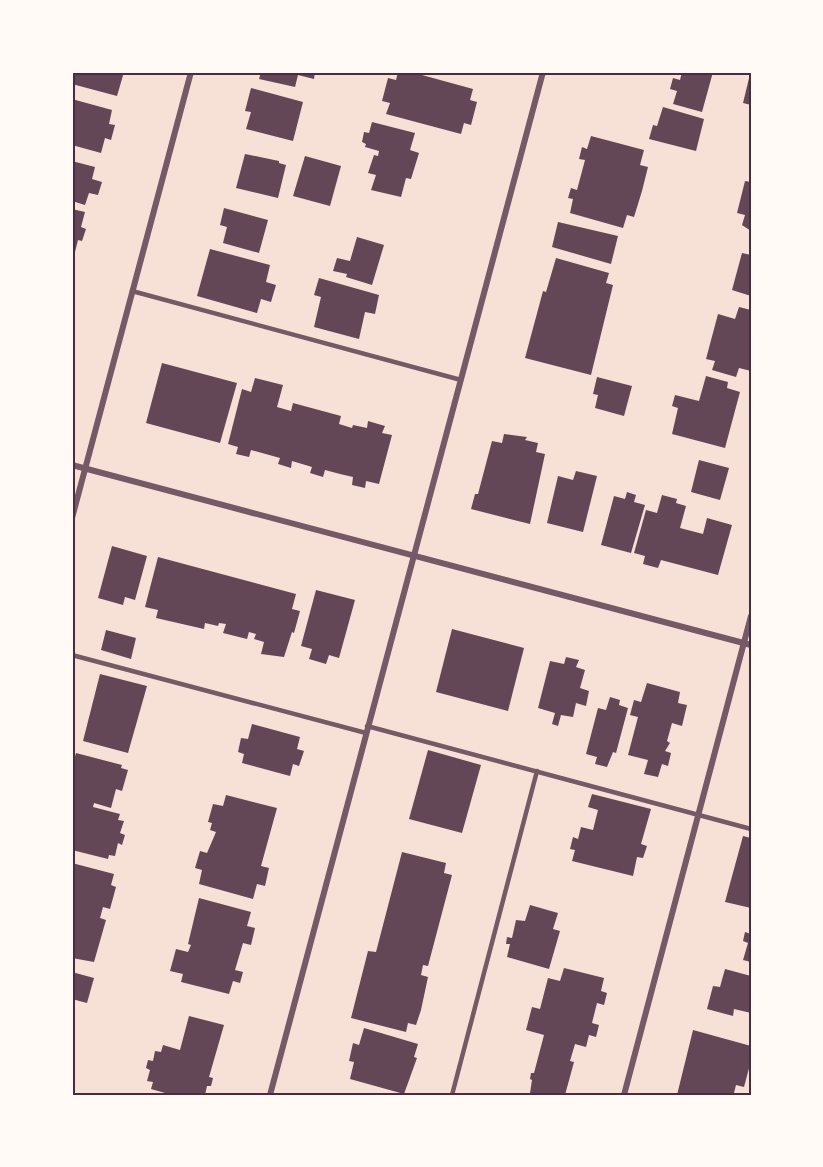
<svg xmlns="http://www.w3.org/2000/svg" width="823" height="1167" viewBox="0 0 823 1167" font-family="'Source Sans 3',sans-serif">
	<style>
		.building { fill: #644757 }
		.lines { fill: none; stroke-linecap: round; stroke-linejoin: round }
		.service { stroke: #755966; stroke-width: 4.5 }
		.minor { stroke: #755966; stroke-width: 6 }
		.neatline { fill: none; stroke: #4a2c40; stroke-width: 2 }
	</style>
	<rect width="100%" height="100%" fill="#f7e1d7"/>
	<g class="building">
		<polygon points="72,72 124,72 117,96 72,84"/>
		<polygon points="261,72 315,72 314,79 298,75 295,87 259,79"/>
		<polygon points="398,72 411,72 473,89 470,100 477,102 471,125 464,123 461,134 386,114 390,103 382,101 388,78 396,80"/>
		<polygon points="682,72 713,72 702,112 673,104 677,91 670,89 673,78 680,80"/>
		<polygon points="750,74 751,74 751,105 743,103"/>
		<polygon points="251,88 303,102 293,141 246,129 251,112 245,111"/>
		<polygon points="72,99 112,110 109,124 115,125 111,140 105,138 101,153 72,145"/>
		<polygon points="663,107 704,119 696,151 649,139 653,125 657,126"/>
		<polygon points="372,122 415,133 410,150 419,153 411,179 406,178 401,197 371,190 376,175 368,173 374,155 378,156 379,151 365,147 366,144 362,142 364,132 369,133"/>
		<polygon points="591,136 644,150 640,165 648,167 642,191 634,217 627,215 623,228 570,213 573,199 568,198 571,188 577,190 585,160 579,159 582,147 587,149"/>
		<polygon points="245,154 279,161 279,163 286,165 278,198 236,188"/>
		<polygon points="305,156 341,166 330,206 293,196"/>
		<polygon points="72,161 95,167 92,179 102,182 98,195 89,193 85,205 72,201"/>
		<polygon points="745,181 751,182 751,231 742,225 745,215 737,213"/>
		<polygon points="224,208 268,220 259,253 223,243 227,227 220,225"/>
		<polygon points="72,209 85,212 81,227 86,229 82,241 78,240 73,260"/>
		<polygon points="558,222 618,236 611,264 552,247"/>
		<polygon points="357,237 384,245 372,285 346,277 347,274 333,271 337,258 350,261"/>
		<polygon points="210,249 270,265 266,282 276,285 271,302 261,299 257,313 197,296"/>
		<polygon points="742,253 751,255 751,296 732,290"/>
		<polygon points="556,258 609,273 606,283 613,285 591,375 525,358 543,291 546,292"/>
		<polygon points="319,278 379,295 375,314 365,312 359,339 314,327 321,297 314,295"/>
		<polygon points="739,307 751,310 751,371 739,368 736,377 712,370 715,361 706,359 718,314 735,319"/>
		<polygon points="162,363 237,383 220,443 146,423"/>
		<polygon points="706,376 728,382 727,388 740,392 725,448 672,434 678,408 672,406 675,395 699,401"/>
		<polygon points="597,377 632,386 624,416 595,408 598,395 593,394"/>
		<polygon points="255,378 283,385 277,407 291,411 293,403 341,416 339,424 352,428 353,425 367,428 368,421 385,426 382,433 392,435 379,484 366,481 365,488 352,485 353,477 340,474 325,470 323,477 310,473 312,467 292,461 291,468 278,464 280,458 251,450 249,457 236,454 238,447 228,444 242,389 251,392"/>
		<polygon points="504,434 527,437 525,440 538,443 536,452 545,454 530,524 471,509 475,494 478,494 492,441 502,443"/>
		<polygon points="699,460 729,468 720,500 691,492"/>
		<polygon points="576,471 597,476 583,532 547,523 558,476 573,480"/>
		<polygon points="627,492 636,495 634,502 645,505 631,553 601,545 614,496 625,499"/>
		<polygon points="662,495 677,499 676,503 686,506 680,528 703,534 707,518 732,525 718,575 661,560 658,568 643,564 645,556 634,553 646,510 657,513"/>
		<polygon points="112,546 147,556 135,600 125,597 123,605 98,598"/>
		<polygon points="158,557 296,594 292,609 300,611 294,633 292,632 284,657 261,654 264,642 254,639 256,634 249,632 247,639 223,633 226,624 219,623 218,626 205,623 204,629 156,618 158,610 145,607"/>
		<polygon points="316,590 355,600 339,658 329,655 326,664 309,659 312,649 301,646"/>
		<polygon points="452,629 524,648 508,711 436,692"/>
		<polygon points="106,630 136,638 131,659 101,650"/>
		<polygon points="566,657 579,660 576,667 585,670 580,688 589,691 586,706 576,703 573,717 561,715 558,726 552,724 555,713 538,708 550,661 564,664"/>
		<polygon points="100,674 147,686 128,753 83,741"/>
		<polygon points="647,683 680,692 678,703 687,705 682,726 672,723 667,741 670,743 665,751 671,753 668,766 662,764 658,777 644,774 648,760 628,755 638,717 630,715 634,700 641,702"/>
		<polygon points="610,697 620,700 619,705 628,708 616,753 613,752 607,767 595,764 597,757 586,754 598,708 606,710"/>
		<polygon points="252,724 300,737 297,749 304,751 299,766 293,764 290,776 242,763 244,754 238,752 241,738 248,739"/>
		<polygon points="428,750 481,765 462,833 409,819"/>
		<polygon points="76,753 122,765 121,768 128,770 122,791 116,789 111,808 94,803 93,807 120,814 118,820 124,821 120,833 125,835 122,845 118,843 115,856 109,855 108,859 72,850 72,767"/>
		<polygon points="592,794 651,809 641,844 647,846 643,858 637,857 633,876 572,861 575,850 570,849 573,837 578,839 581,827 593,830 598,810 588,807"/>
		<polygon points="226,795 277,808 261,866 269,868 265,886 257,884 253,899 199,884 202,870 195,868 200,851 207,853 216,832 210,830 212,823 208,822 213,804 223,806"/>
		<polygon points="743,836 751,838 751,908 725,902"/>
		<polygon points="402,852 446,863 444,873 452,875 428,966 423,965 421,975 428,977 421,1010 416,1025 408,1023 406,1032 351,1018 368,951 376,952"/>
		<polygon points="72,863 114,874 111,885 116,887 110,909 103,907 100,918 106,920 94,962 72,958"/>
		<polygon points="199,898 251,912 247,926 255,928 251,945 243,943 235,970 243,972 240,983 233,981 229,994 181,982 183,974 170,971 176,949 188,952 191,945 188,944"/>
		<polygon points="530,905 558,913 553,929 560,931 549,969 507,957 510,944 506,944 507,937 512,938 516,920 525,921"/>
		<polygon points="745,932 751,934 751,962 743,960 748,943 743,941"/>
		<polygon points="564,968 604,978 601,991 607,993 604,1005 597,1003 592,1023 599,1025 596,1037 589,1035 586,1047 575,1044 570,1061 574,1062 565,1095 536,1095 530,1093 532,1080 530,1079 531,1073 534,1073 544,1035 526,1030 532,1007 540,1009 548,978 560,981"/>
		<polygon points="725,969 751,976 751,1013 734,1009 733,1016 707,1009 713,986 720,987"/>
		<polygon points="72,972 94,978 87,1003 72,999"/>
		<polygon points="189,1016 224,1025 209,1077 213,1078 211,1086 207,1086 205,1095 172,1095 151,1089 153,1082 147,1081 150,1070 146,1068 148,1060 153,1061 155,1051 161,1052 163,1045 180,1050"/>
		<polygon points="364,1028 418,1044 414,1057 417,1058 404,1094 350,1079 354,1062 349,1061 353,1043 359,1045"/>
		<polygon points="693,1030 751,1046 751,1061 744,1087 736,1085 734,1093 739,1095 677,1095"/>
	</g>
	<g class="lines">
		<g class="service">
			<polyline points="132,291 461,380"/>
			<polyline points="72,655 366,733"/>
			<polyline points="367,726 751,829"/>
			<polyline points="452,1095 537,771"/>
		</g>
		<g class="minor">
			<polyline points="72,465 751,645"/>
			<polyline points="72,518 191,72"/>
			<polyline points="270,1095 543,72"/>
			<polyline points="624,1095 751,616"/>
		</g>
	</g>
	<rect width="823" height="1167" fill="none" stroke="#fffaf5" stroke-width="147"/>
	<rect x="74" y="74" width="676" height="1020" class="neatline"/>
</svg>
